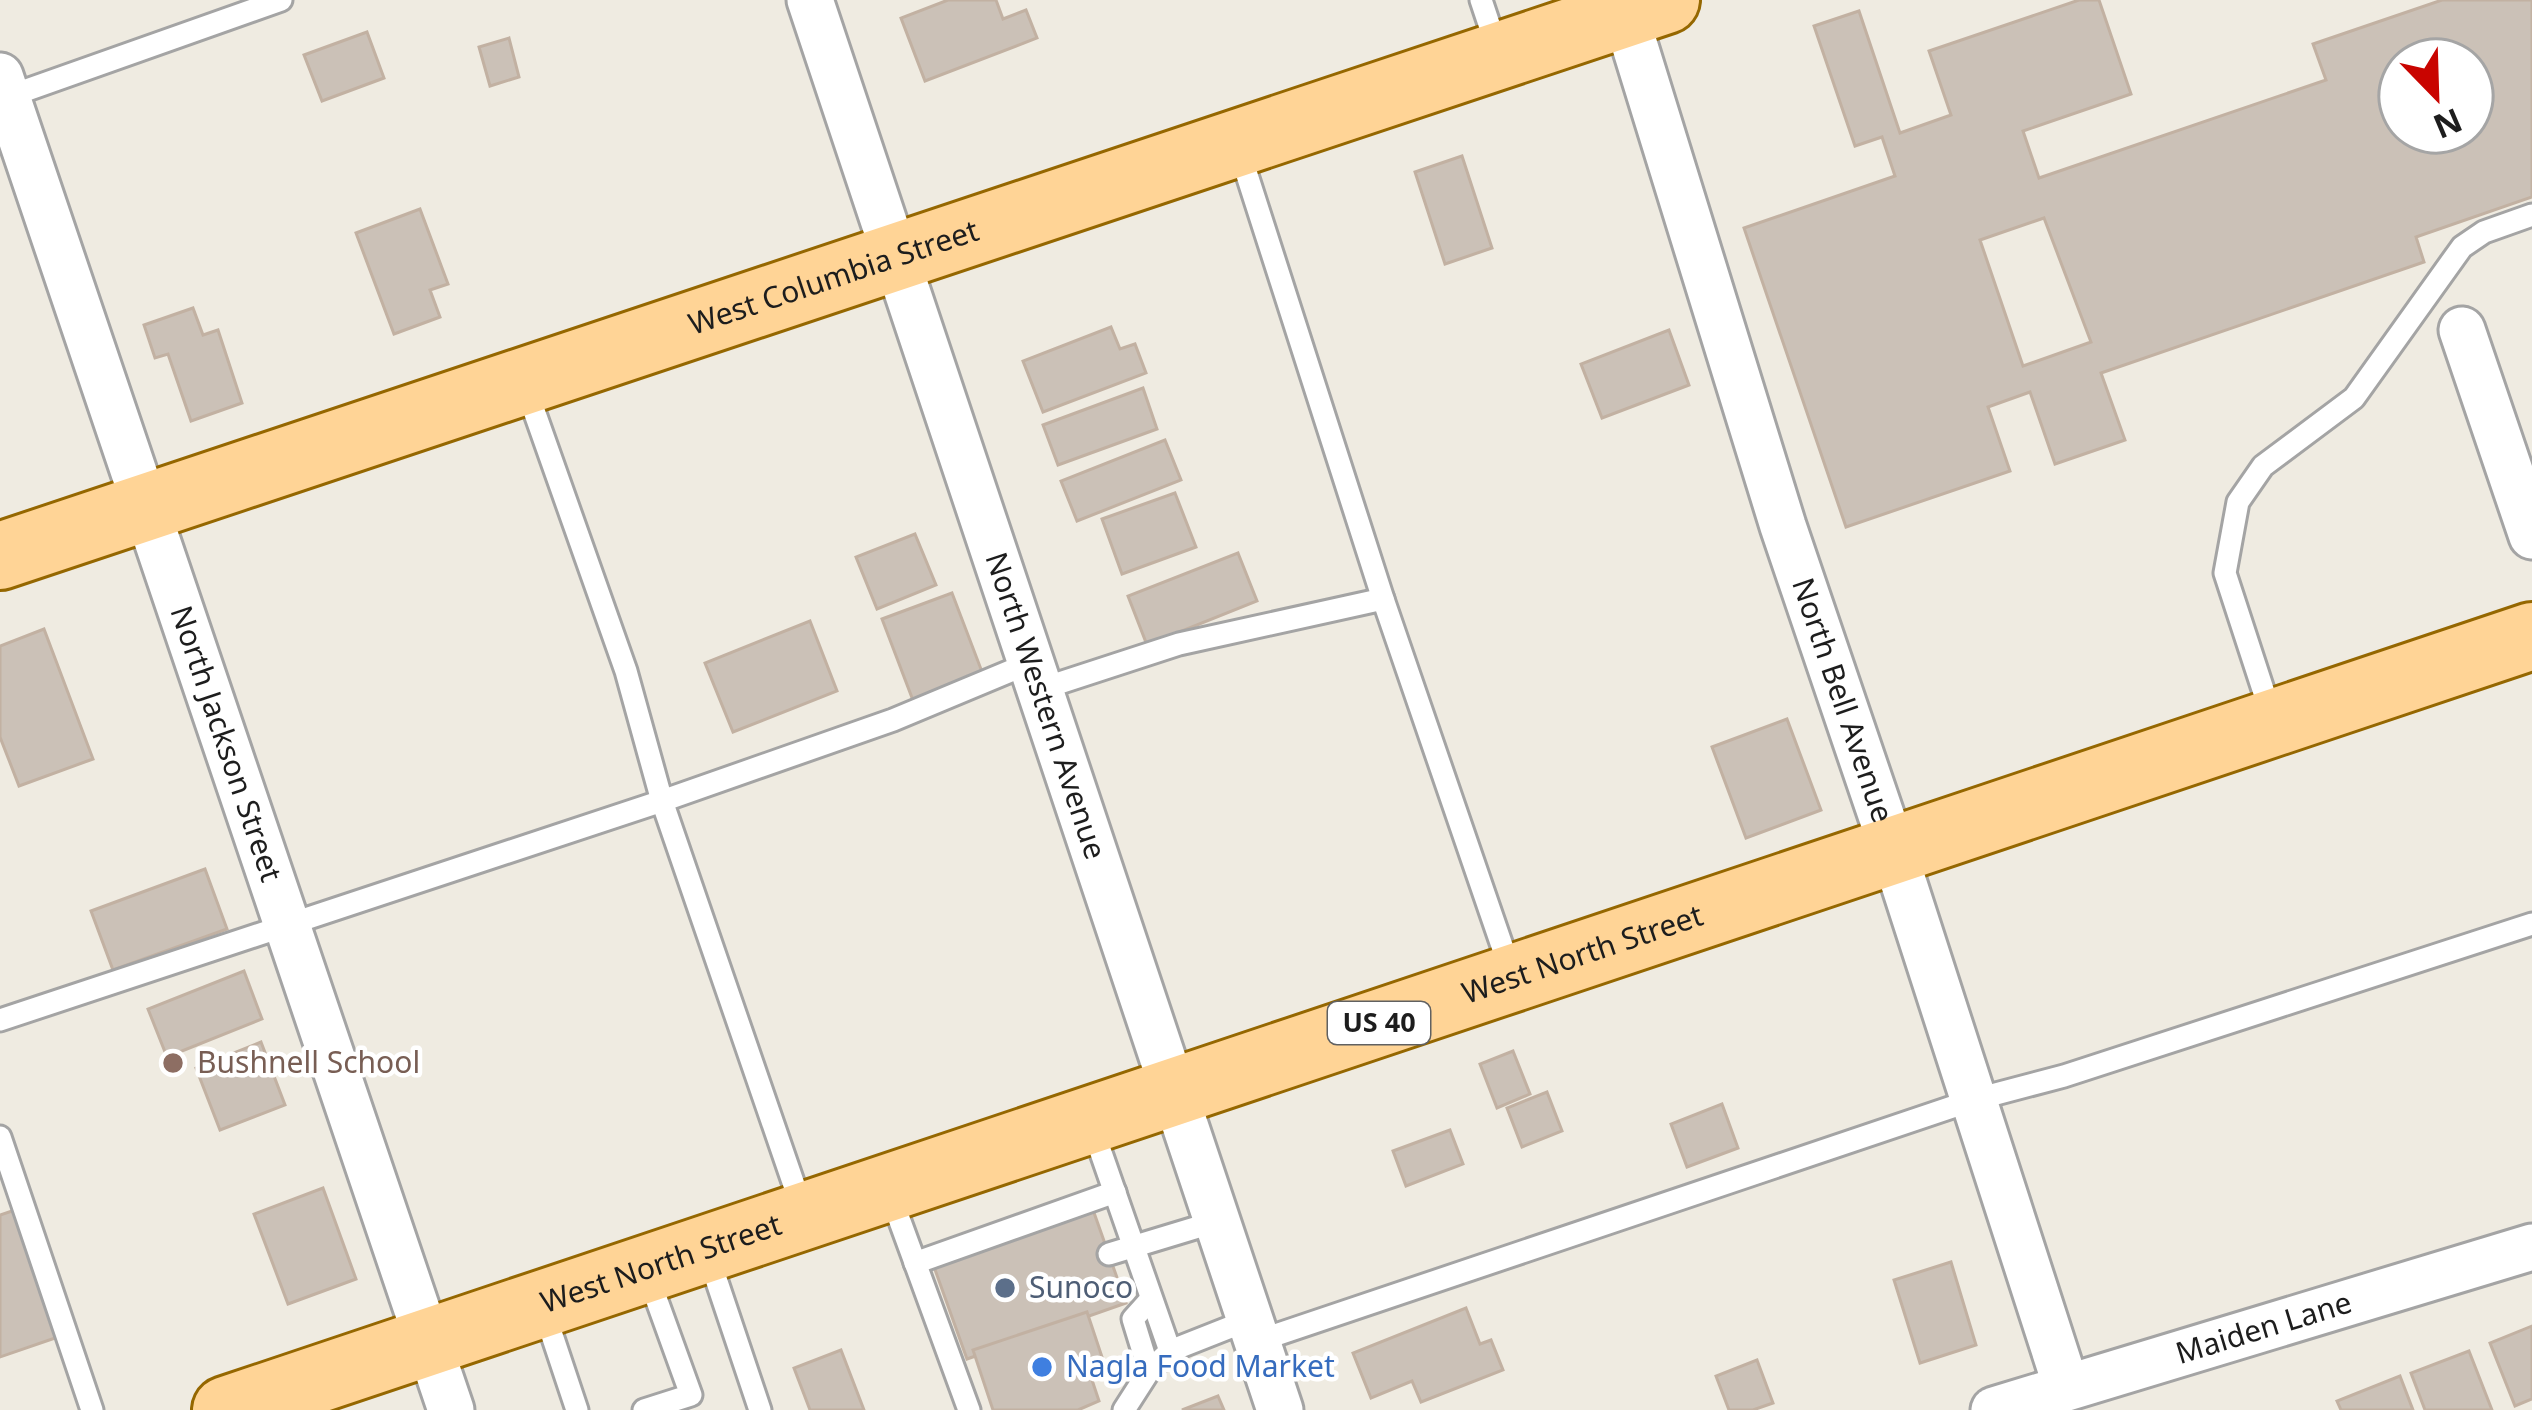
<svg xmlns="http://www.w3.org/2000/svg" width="2532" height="1410" viewBox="0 0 2532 1410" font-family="'Noto Sans',sans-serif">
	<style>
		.building { fill: #cbc1b7; stroke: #c2b1a2; stroke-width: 3; fill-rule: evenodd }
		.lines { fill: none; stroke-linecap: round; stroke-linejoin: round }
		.lane-casing { stroke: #a4a4a4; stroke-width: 27 }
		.street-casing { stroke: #a4a4a4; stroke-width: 51 }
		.primary-casing { stroke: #956700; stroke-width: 72 }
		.lane { stroke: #fff; stroke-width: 21 }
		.street { stroke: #fff; stroke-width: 45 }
		.primary { stroke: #ffd496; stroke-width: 66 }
		.education-dot { fill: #8d6e63; stroke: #fff; stroke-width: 4.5 }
		.service-dot { fill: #5c6f8a; stroke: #fff; stroke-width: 4.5 }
		.shop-dot { fill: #3f7fe0; stroke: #fff; stroke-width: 4.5 }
		.labels { text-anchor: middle; stroke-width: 9; stroke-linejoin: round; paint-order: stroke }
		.shield { fill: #fff; stroke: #616161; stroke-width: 3 }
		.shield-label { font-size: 27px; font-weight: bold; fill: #1d1d1d }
		.street-label { font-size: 30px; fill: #1d1d1d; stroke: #fff }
		.education-label { font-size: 30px; fill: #785e54; stroke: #fff; text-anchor: start }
		.service-label { font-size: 30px; fill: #4e5e75; stroke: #fff; text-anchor: start }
		.shop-label { font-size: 30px; fill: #366cbe; stroke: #fff; text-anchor: start }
	</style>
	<rect width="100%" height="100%" fill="#efebe1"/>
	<g class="building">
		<polygon points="948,0 996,0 1003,19 1026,10 1037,38 925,81 901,18"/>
		<path d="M2079,0H2099L2131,94L2023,131L2039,178L2326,80L2313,44L2442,0H2532V197L2416,237L2424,262L2101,373L2125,440L2055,464L2030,392L1988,407L2010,471L1846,527L1744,228L1895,176L1882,137L1855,146L1814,26L1859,11L1900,133L1951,115L1929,51ZM2400,60H2472V132H2400ZM2044,218L2091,342L2023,366L1980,240Z"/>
		<polygon points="367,32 384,78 322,101 304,55"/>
		<polygon points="509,38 519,77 490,86 479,47"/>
		<polygon points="1462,156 1492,248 1445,264 1415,172"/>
		<polygon points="420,209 448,284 430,290 440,317 394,334 356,233"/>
		<polygon points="193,308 203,335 218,330 242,403 191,421 168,354 155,358 144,325"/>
		<polygon points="1111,327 1120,349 1135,344 1146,373 1043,412 1023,361"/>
		<polygon points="1669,330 1689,385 1602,418 1581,364"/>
		<polygon points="1143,388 1157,429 1058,465 1043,425"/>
		<polygon points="1165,440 1181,480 1077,521 1061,481"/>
		<polygon points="1175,493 1196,547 1122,574 1102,519"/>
		<polygon points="915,534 936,585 877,609 856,557"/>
		<polygon points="1238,553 1257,601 1147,645 1128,596"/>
		<polygon points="952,593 984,677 914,703 882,619"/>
		<polygon points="810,621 837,691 733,732 705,663"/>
		<polygon points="44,629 93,759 19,786 0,737 0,646"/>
		<polygon points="1787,719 1821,810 1746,838 1712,747"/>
		<polygon points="205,869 227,929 113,970 91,911"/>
		<polygon points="244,971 262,1019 167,1057 148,1009"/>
		<polygon points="261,1042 285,1105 220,1130 196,1068"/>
		<polygon points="1513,1051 1530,1094 1497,1108 1480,1064"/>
		<polygon points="1547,1092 1562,1131 1522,1147 1507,1108"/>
		<polygon points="1722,1104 1738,1148 1687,1167 1671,1124"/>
		<polygon points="1450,1130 1463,1164 1406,1186 1393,1151"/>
		<polygon points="323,1188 356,1279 288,1304 254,1214"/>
		<polygon points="1092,1207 1126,1303 967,1359 933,1264"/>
		<polygon points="15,1210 58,1337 0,1357 0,1215"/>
		<polygon points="1951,1262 1976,1345 1920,1363 1894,1280"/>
		<polygon points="1466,1308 1480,1344 1491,1340 1503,1370 1421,1402 1412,1381 1371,1398 1353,1353"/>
		<polygon points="1087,1312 1106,1369 1090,1374 1099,1401 1078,1410 993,1410 973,1350"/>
		<polygon points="2532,1326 2532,1399 2515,1406 2490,1343"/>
		<polygon points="841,1350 864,1410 810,1410 794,1368"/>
		<polygon points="2469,1351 2492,1410 2425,1410 2411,1373"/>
		<polygon points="1757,1360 1773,1403 1753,1410 1729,1410 1716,1376"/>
		<polygon points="2400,1376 2413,1410 2341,1410 2337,1401"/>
		<polygon points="1218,1396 1224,1410 1182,1410"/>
	</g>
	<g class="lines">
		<defs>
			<g id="lane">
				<polyline points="1481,0 1498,51"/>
				<polyline points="7,97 281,0"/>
				<polyline points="1239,150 1383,599 1510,969"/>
				<polyline points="526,388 626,671 662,801 803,1211"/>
				<polyline points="1041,689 1179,644 1383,599"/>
				<polyline points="2271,714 2225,573 2238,502 2263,466 2354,398 2462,247 2484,232 2532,215"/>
				<polyline points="0,1020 662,801 893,720 1032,662"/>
				<polyline points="1091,1124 1170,1351"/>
				<polyline points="0,1137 92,1410"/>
				<polyline points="890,1194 969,1410"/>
				<polyline points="1109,1254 1218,1221"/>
				<polyline points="708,1255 760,1410"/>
				<polyline points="915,1263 1115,1192"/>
				<polyline points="543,1308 577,1410"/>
				<polyline points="1258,1341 1973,1100 2064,1076 2532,924"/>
				<polyline points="1149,1371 1133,1319 1150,1300"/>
				<polyline points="644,1410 691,1395 648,1276"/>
				<polyline points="1124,1410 1149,1371 1170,1351 1251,1319"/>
			</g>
			<g id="street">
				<path id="s1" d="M810,0L1280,1410"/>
				<path id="s2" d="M1625,14L1783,526L1893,850L2066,1386"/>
				<path id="s3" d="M0,76L451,1410"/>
				<polyline points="2462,330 2532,536"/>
				<path id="s4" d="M1994,1410L2532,1247"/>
			</g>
			<g id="primary">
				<path id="s5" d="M0,556L1666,0"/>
				<path id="s6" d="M226,1410L2532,636"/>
			</g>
		</defs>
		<use href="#lane" class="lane-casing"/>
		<use href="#street" class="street-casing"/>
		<use href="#primary" class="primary-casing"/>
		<use href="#lane" class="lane"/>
		<use href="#street" class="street"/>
		<use href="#primary" class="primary"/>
	</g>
	<circle class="education-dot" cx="173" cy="1063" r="12"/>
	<circle class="service-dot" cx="1005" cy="1288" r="12"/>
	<circle class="shop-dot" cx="1042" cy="1367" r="12"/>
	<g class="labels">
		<rect class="shield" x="1328" y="1002" width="102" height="42" rx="9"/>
		<g class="shield-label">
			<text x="1379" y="1032">US 40</text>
		</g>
		<g class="street-label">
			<text dy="10" stroke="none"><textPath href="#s5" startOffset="879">West Columbia Street</textPath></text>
			<text dy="10" stroke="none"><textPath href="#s2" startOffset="720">North Bell Avenue</textPath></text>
			<text dy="10" stroke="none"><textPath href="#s1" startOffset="744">North Western Avenue</textPath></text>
			<text dy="10" stroke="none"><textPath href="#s3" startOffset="705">North Jackson Street</textPath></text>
			<text dy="10" stroke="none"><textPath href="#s6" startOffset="1431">West North Street</textPath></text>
			<text dy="10" stroke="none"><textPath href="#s6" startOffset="459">West North Street</textPath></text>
			<text dy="10" stroke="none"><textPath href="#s4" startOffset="282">Maiden Lane</textPath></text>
		</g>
		<g class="education-label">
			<text x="197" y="1073">Bushnell School</text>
		</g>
		<g class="service-label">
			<text x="1029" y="1298">Sunoco</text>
		</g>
		<g class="shop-label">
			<text x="1066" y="1377">Nagla Food Market</text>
		</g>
	</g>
	<g transform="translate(2436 96) rotate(157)"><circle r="57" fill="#ffffff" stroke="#a5a5a5" stroke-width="3"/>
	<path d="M0-9L21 45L0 30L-21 45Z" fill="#c90400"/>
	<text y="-18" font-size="33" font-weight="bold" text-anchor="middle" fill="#1d1d1d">N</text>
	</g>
</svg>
